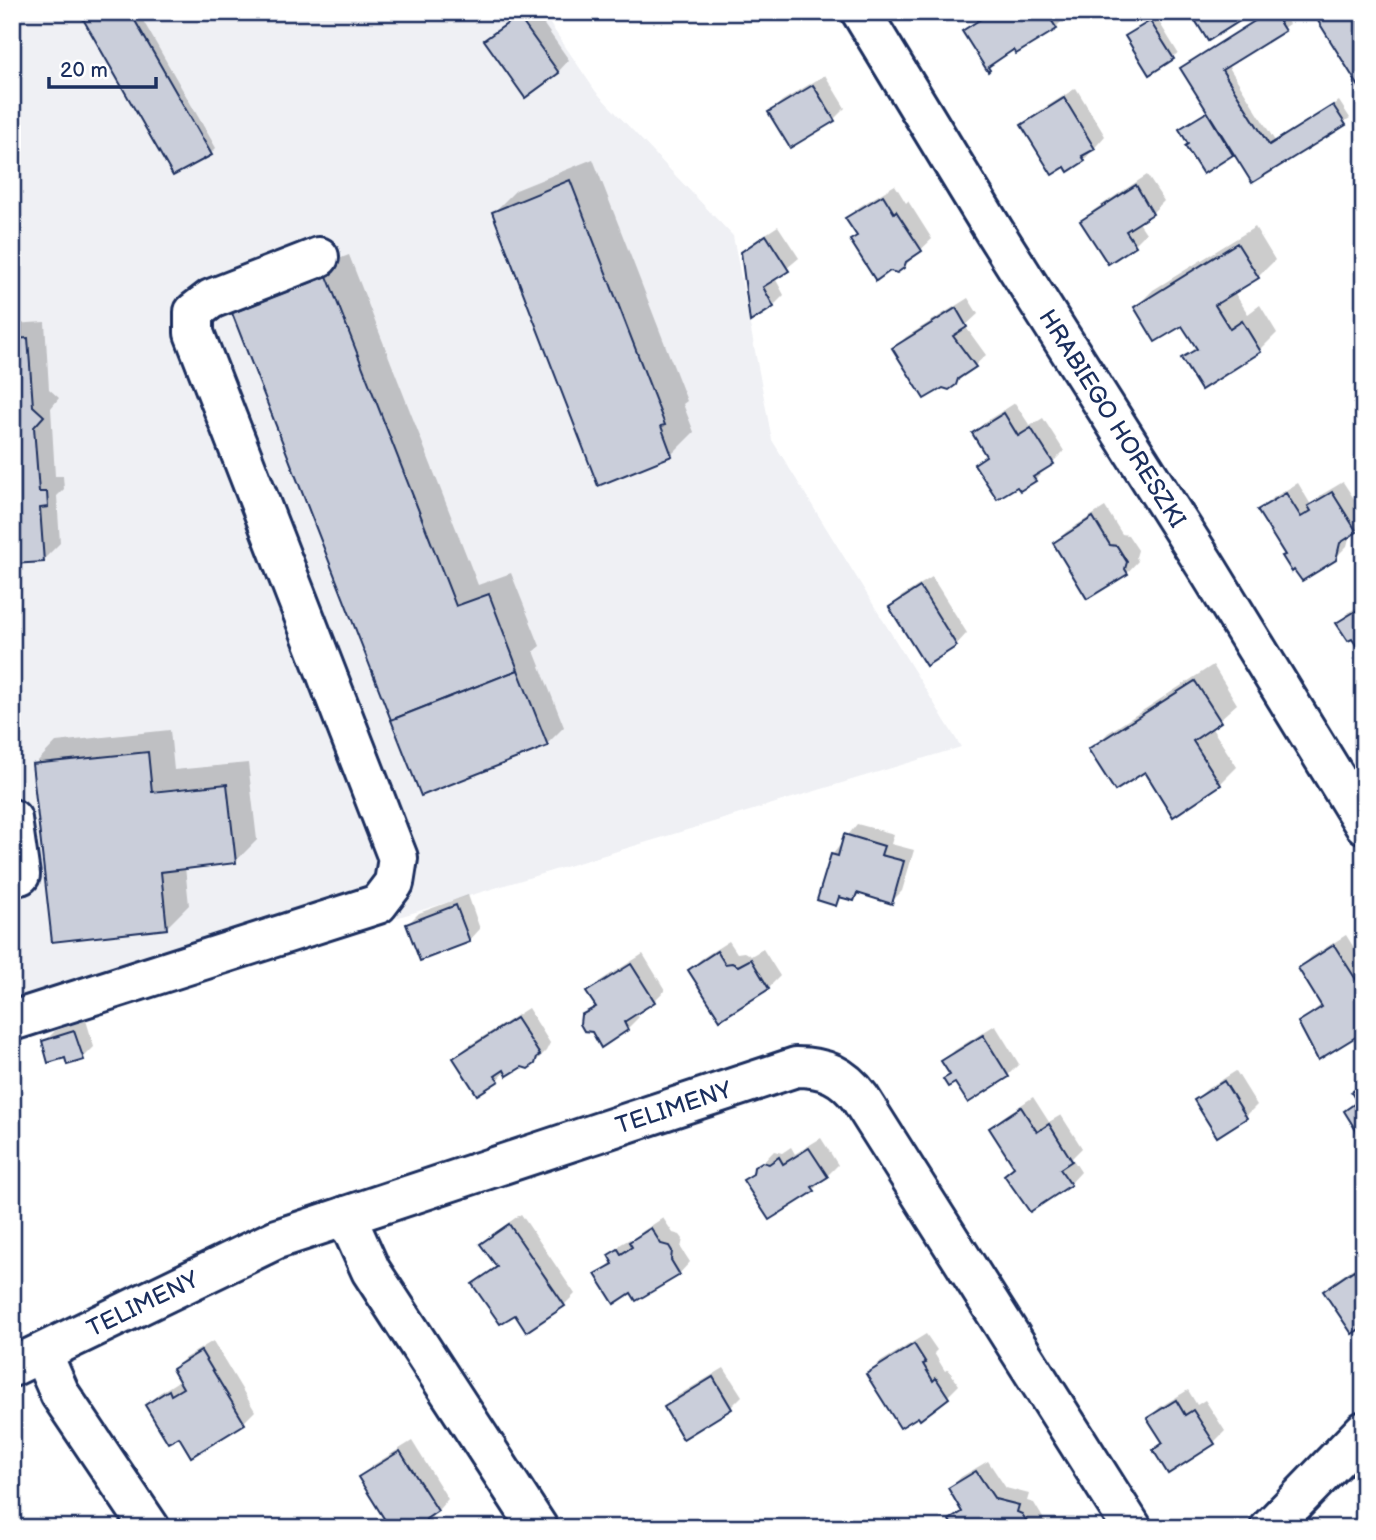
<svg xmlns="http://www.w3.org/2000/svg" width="1376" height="1540" viewBox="0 0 1376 1540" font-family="'Balsamiq Sans',sans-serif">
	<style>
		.built { fill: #eff0f4 }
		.shadow { fill: #0003 }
		.building { fill: #caceda; stroke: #1b2f5e; stroke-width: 2 }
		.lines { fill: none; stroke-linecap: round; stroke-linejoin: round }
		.minor-casing { stroke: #1b2f5e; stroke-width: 44 }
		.minor { stroke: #fff; stroke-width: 38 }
		.labels { text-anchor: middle; stroke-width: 7; stroke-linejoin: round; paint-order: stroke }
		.street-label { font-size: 24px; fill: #1b2f5e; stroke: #fff }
	</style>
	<rect width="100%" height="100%" fill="#fff"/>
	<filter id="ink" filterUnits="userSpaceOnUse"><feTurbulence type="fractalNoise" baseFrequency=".0143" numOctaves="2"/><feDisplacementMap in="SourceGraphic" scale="14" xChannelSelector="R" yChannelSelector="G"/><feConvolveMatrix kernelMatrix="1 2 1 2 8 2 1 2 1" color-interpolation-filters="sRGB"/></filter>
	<g filter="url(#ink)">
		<polygon class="built" points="12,12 542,12 596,92 733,236 772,440 961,747 12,1034"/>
		<g class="shadow">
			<polygon points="81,12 138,12 216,148 211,153 174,173"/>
			<polygon points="521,12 535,12 569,60 558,72 526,95 486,40"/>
			<polygon points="983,12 1064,12 1067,16 1056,27 1014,48 965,31 984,14"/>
			<polygon points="1268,12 1281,12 1289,24 1227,64 1275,141 1339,101 1350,118 1252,180 1234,152 1204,171 1181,129 1209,110 1182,68"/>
			<polygon points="1156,17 1178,53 1149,73 1127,36"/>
			<polygon points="825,75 845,108 834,119 770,112 782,101"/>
			<polygon points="1076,88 1105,136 1084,160 1024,125 1035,114"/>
			<polygon points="593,159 687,401 683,404 694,432 671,455 494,212 516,190"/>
			<polygon points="1147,175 1164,201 1152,213 1138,221 1146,233 1134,245 1083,221 1094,210"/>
			<polygon points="895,185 906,203 908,201 932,239 903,267 889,270 852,240 858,234 847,219 859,207"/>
			<polygon points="778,226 799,258 775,278 784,295 773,306 743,252 755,241"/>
			<polygon points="1255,227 1275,260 1258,277 1234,292 1248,314 1260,305 1277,333 1260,350 1201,387 1184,359 1196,346 1183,323 1136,307 1153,290"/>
			<polygon points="349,255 478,585 511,573 540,646 534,651 564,727 547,744 422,794 234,313 256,291"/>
			<polygon points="968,298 978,314 965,326 986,355 955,384 942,386 895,348 906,337"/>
			<polygon points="45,322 49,389 59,398 51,408 55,476 63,476 64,489 57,496 60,543 43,560 12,562 12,324"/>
			<polygon points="1015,403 1030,426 1043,418 1064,451 1035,480 977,464 987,454 974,434 985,422"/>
			<polygon points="1343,482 1364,514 1364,523 1350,534 1347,546 1335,558 1286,555 1260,511 1271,499 1298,483 1311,505 1321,495"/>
			<polygon points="1105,507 1122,534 1128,535 1138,550 1136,557 1138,561 1127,573 1088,597 1055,543 1066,532"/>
			<polygon points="932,577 967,633 956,645 891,607 902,596"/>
			<polygon points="1364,603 1364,654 1353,636 1338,623 1349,612"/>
			<polygon points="1213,665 1237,704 1211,727 1237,767 1220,784 1145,770 1091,750 1108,733"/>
			<polygon points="170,730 174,770 248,763 257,840 235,862 185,867 189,905 166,928 34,765 56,742"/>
			<polygon points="857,824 894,834 891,844 914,850 902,891 891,902 860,893 854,899 843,896 835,904 819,899 833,854"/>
			<polygon points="468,895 480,929 469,941 408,924 419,913"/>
			<polygon points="1346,935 1364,964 1364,1029 1300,1022 1322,1004 1300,969 1311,957"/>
			<polygon points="729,941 737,953 744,952 751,956 763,949 780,976 768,988 720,1018 690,970 701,959"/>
			<polygon points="643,954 665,990 654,1001 636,1013 639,1017 627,1029 582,1016 596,1004 589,992 600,981"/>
			<polygon points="528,1008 550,1043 546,1051 534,1063 506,1071 498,1080 455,1058 467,1047"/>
			<polygon points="86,1020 94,1047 83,1058 66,1055 44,1042 55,1031"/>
			<polygon points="995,1025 1019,1064 1008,1075 968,1101 955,1081 945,1079 951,1073 943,1062 955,1050"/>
			<polygon points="1236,1071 1257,1105 1246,1116 1218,1135 1196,1100 1207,1089"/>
			<polygon points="1033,1097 1049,1122 1061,1115 1082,1148 1072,1158 1081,1172 1070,1184 1006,1175 1015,1166 991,1128 1003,1117"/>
			<polygon points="821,1138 838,1165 813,1190 745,1181 774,1151 782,1153 791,1147 795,1154"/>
			<polygon points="521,1214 575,1294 564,1305 515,1312 475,1284 497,1265 483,1244 494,1233"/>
			<polygon points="663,1218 673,1233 680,1235 683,1239 681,1248 690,1262 679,1274 632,1291 598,1275 613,1261 610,1256 621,1244 630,1239 632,1242 643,1231"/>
			<polygon points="1364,1261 1364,1324 1325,1291 1336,1280"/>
			<polygon points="926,1334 937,1350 934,1353 945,1371 948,1369 959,1385 947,1397 919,1414 868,1374 879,1363"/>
			<polygon points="213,1341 255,1411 244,1422 179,1434 147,1405 158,1394 180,1380 174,1369 185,1358"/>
			<polygon points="724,1368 742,1396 730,1408 666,1407 677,1396"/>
			<polygon points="1188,1390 1197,1405 1205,1400 1225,1431 1214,1442 1155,1451 1164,1441 1149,1418 1160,1407"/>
			<polygon points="412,1441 448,1499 423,1527 361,1477 372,1466"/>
			<polygon points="988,1461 1006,1488 1029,1494 1027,1501 1034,1503 1049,1528 956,1528 951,1521 962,1510 950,1488 961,1477"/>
		</g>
		<g class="building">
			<polygon points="79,12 130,12 212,155 173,176"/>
			<polygon points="981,12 1046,12 1057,29 1016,54 1013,50 988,67 990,70 988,72 962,31 984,17"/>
			<polygon points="1190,12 1254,12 1208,41"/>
			<polygon points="1269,12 1273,12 1285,31 1222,70 1269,145 1333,105 1346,125 1252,183 1180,68"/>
			<polygon points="1364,12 1364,89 1361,90 1313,13"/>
			<polygon points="518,16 559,73 525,98 484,40"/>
			<polygon points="1150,21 1174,59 1149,75 1125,36"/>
			<polygon points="813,85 835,121 790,148 768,112"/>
			<polygon points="1064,98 1095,149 1082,156 1085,161 1068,172 1065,167 1052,175 1021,125"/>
			<polygon points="1207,112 1233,155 1203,174 1185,146 1188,144 1179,129"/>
			<polygon points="570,180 665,425 661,426 672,456 598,486 492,212"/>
			<polygon points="1136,185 1153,214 1126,231 1136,246 1108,264 1080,221"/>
			<polygon points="883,195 894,213 896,211 922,251 906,262 904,268 897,273 890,271 876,281 850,240 857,236 845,218"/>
			<polygon points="766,235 789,271 763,287 774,307 750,322 741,252"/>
			<polygon points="1237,243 1259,278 1215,305 1230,329 1242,321 1261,352 1201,390 1181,358 1197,349 1182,326 1155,342 1134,307"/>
			<polygon points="327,276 456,606 489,594 518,670 391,720 232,313"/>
			<polygon points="956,308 967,327 953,336 976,367 958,379 956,385 949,390 943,388 924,399 892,348"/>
			<polygon points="28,338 33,406 44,416 34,427 39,492 47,492 48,507 40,508 44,562 12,564 12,339"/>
			<polygon points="1004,413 1018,436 1031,428 1054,464 1033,477 1036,481 1020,491 1017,487 997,499 974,464 986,456 972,433"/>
			<polygon points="1332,492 1357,532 1340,543 1336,560 1302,581 1294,570 1292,572 1282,556 1285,555 1257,510 1286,493 1301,517 1311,511 1308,506"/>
			<polygon points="1093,517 1110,545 1117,546 1127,562 1125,569 1128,574 1087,599 1053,543"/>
			<polygon points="920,587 957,646 926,666 889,607"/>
			<polygon points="1364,606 1364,657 1352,639 1348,641 1336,623"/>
			<polygon points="518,670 548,746 421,796 391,720"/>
			<polygon points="1195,681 1221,722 1193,741 1221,785 1173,817 1145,772 1115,791 1088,749"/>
			<polygon points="148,752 152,792 227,784 236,863 161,872 167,929 52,942 32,764"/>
			<polygon points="844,834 884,846 881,855 904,861 892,904 857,893 854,901 839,897 836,906 817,900 831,854 838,856"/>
			<polygon points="456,905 470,942 420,961 406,924"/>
			<polygon points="1334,945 1364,992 1364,1032 1318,1060 1298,1022 1322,1007 1298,968"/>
			<polygon points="717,951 725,964 732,963 738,966 751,959 769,989 720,1020 688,970"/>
			<polygon points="631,964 655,1002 624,1022 628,1030 601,1048 592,1032 584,1031 580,1024 581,1015 596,1007 586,992"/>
			<polygon points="516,1018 540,1055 537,1057 535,1064 528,1069 522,1067 507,1076 504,1070 495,1076 499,1081 477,1095 453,1058"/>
			<polygon points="74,1031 84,1060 67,1065 65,1058 48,1063 42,1041"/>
			<polygon points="983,1035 1009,1077 968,1103 955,1083 948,1087 943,1079 950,1075 941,1061"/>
			<polygon points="1224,1081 1247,1118 1217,1137 1194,1100"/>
			<polygon points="1364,1084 1364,1139 1362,1140 1344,1111 1357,1102 1351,1092"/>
			<polygon points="1021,1107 1037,1132 1049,1124 1072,1161 1060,1169 1071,1185 1030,1212 1004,1175 1014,1167 989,1128"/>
			<polygon points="809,1148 828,1177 812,1187 815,1191 769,1220 743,1180 753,1174 754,1167 762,1162 769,1164 779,1157 783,1164"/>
			<polygon points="509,1224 565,1306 526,1332 515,1315 500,1324 472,1284 497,1267 480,1244"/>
			<polygon points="651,1228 661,1244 669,1246 672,1251 671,1260 680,1275 636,1301 631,1293 614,1304 595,1274 613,1264 608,1255 618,1249 621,1254 632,1247 629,1242"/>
			<polygon points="1354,1270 1364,1285 1364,1326 1352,1334 1323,1291"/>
			<polygon points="914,1344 926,1363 923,1364 933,1381 936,1378 949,1398 920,1420 918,1417 900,1428 866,1374"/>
			<polygon points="201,1351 245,1424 191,1457 179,1437 168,1443 145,1405 169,1390 171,1395 183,1388 172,1369"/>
			<polygon points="713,1377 732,1409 683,1439 664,1407"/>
			<polygon points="1176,1400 1185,1415 1193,1410 1215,1444 1168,1474 1153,1450 1163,1443 1147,1418"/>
			<polygon points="400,1451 438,1511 426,1519 424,1528 390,1528 358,1477"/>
			<polygon points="976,1471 995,1499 1019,1505 1017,1512 1022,1514 1031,1528 954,1528 949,1520 962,1512 948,1488"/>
		</g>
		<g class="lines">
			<defs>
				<g id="minor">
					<path id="s1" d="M861,12L994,231L1207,568L1364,824"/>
					<polyline points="12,819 20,875"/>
					<polyline points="12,1021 378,904 394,883 398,858 194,333 194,312 211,299 319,257"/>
					<polyline points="346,1216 371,1271 538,1528"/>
					<polyline points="42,1353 60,1394 150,1528"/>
					<path id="s2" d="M12,1367L277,1239L796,1067C825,1067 843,1075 860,1098L1132,1528"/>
					<polyline points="1270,1528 1364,1431"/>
				</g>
			</defs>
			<use href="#minor" class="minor-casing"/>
			<use href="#minor" class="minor"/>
		</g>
	</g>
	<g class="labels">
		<g class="street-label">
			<text dy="8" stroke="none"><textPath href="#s1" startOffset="478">HRABIEGO HORESZKI</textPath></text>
			<text dy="8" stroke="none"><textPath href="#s2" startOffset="712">TELIMENY</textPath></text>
			<text dy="8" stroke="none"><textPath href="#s2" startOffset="145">TELIMENY</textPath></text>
		</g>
	</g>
	<rect width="1376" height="1540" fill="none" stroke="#fff" stroke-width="42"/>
	<rect x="21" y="21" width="1334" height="1498" fill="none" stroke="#1b2f5e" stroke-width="2.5" filter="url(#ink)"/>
	<path d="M49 77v10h107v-10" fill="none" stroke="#1b2f5e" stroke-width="3.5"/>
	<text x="60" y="77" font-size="21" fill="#1b2f5e" stroke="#ffffff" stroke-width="5" paint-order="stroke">20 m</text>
</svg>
